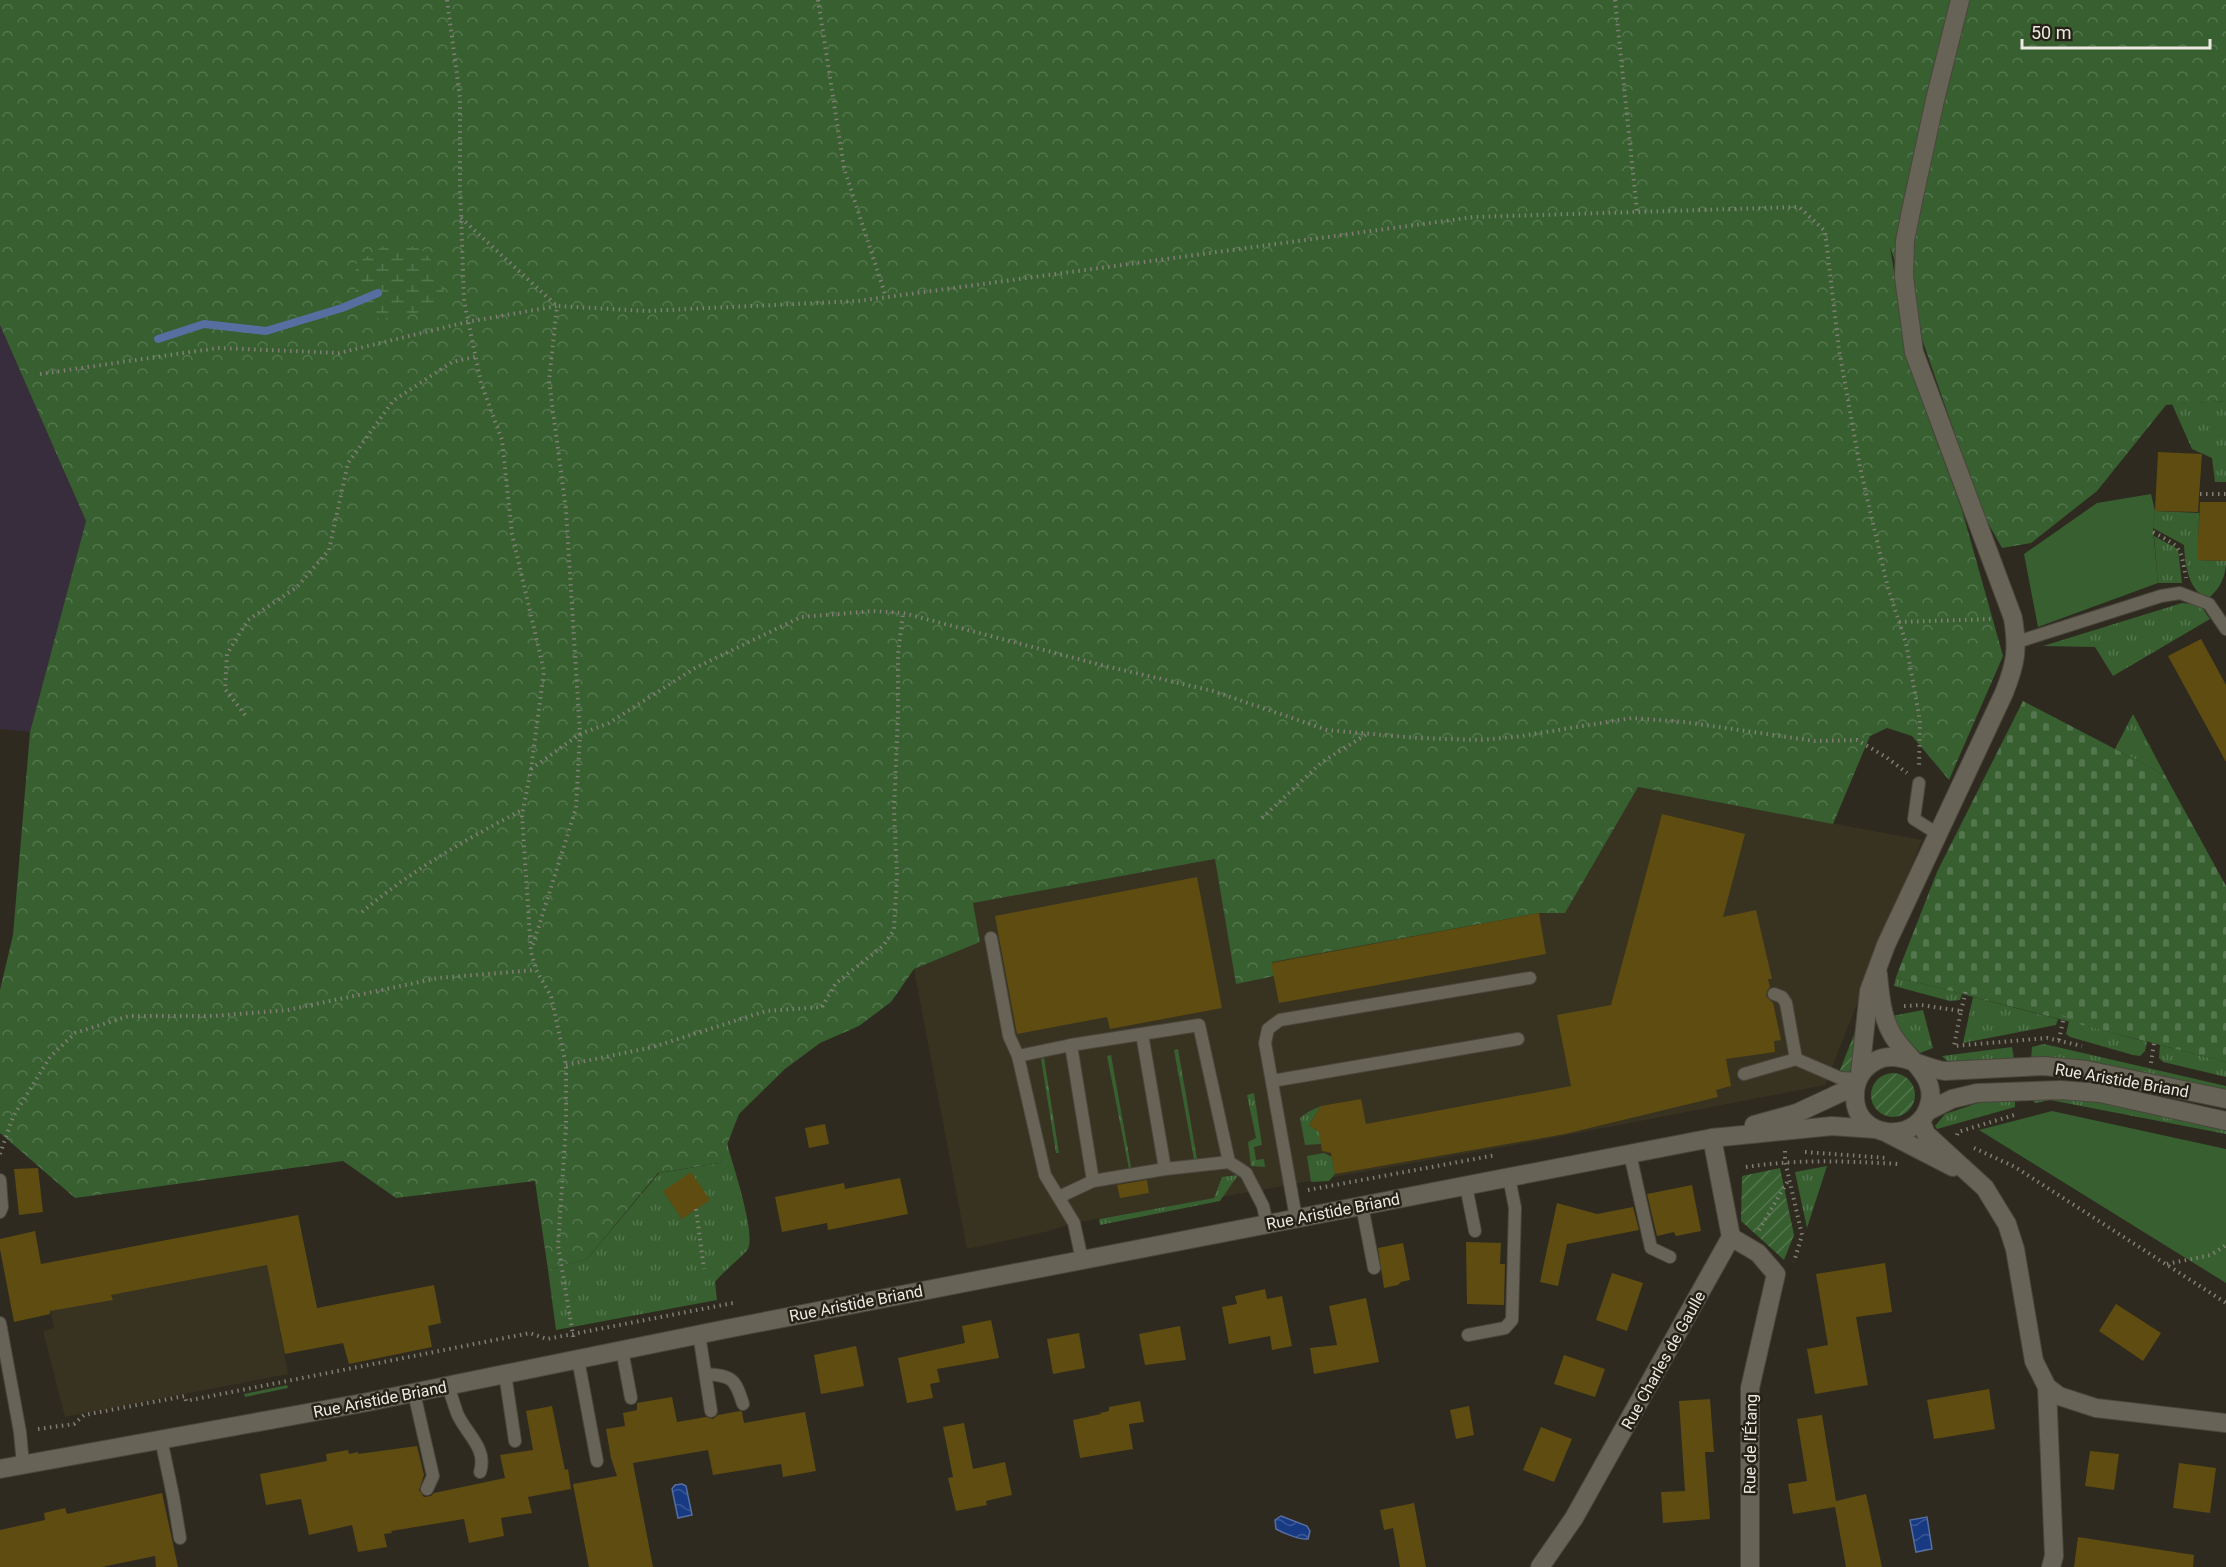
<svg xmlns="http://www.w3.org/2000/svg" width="2226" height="1567" viewBox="0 0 2226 1567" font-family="Roboto,sans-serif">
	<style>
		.built { fill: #383221 }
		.industrial { fill: #382d3c }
		.grass { fill: url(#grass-tufts) }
		.forest { fill: url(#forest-crowns) }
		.wetland { fill: url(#wetland-marsh) }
		.cemetery { fill: url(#cemetery-stones) }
		.park { fill: #375f30 }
		.garden { fill: url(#garden-furrows) }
		.water { fill: url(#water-waves); stroke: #576ea0; stroke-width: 1.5 }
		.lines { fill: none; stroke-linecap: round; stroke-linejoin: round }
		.stream { stroke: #576ea0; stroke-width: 8 }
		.building { fill: #5f4c11 }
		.service-casing { stroke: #4a463d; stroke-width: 14 }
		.minor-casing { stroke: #4a463d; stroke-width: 20 }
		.tertiary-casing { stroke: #4a463d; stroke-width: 20 }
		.path { stroke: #817e75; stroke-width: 4; stroke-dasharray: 1.5 4.5; stroke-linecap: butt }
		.service { stroke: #676356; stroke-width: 12 }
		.minor { stroke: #676356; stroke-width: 18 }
		.tertiary { stroke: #676356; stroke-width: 18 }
		.labels { text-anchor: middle; stroke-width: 5; stroke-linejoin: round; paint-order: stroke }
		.street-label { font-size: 16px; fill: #ebe9e2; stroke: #252116 }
	</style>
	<defs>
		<pattern id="grass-tufts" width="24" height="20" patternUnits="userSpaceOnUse" patternTransform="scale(1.5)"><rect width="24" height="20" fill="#375f30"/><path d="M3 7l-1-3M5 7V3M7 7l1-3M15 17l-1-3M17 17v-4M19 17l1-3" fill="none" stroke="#54764e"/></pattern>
		<pattern id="forest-crowns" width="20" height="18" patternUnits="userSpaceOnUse" patternTransform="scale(1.5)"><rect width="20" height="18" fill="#375f30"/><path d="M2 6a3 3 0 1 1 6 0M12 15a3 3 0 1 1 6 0" fill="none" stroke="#54764e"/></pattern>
		<pattern id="wetland-marsh" width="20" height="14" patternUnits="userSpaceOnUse" patternTransform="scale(1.5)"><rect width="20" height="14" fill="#375f30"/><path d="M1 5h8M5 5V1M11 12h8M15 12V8" fill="none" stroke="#54764e"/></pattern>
		<pattern id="cemetery-stones" width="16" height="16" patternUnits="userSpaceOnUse" patternTransform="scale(1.5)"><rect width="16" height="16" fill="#375f30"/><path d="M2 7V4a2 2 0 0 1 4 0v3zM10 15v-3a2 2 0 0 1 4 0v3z" fill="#54764e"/></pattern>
		<pattern id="garden-furrows" width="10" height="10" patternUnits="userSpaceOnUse" patternTransform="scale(1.5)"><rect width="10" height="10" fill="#375f30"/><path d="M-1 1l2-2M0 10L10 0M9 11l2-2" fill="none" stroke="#54764e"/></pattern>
		<pattern id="water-waves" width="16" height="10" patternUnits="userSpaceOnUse" patternTransform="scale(1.5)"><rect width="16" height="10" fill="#173a83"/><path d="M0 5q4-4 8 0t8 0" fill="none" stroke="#395694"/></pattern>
	</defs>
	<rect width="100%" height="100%" fill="#2e2a1f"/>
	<g class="built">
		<polygon points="1638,787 1922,840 1825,1085 1537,1141 1074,1223 1045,1232 967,1249 914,969 980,942 972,903 1215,859"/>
		<polygon points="298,1215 317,1308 277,1316 288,1374 65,1417 43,1331 54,1328 41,1264"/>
	</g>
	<polygon class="industrial" points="0,325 86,521 30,732 0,729"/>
	<g class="grass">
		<polygon points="2226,401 2226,482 2215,482 2212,458 2192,449 2172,404"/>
		<path d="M2155,511L2199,513L2198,560L2226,561C2226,576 2221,587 2209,598C2188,593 2185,563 2184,545L2153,528Z"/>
		<polygon points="2154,536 2178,549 2182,583 2158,583"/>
		<polygon points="2182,603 2200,605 2210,619 2113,676 2095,647 2043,646"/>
		<polygon points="2133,714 2165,775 2115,749"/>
		<polygon points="1896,977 1962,994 1960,1000 1950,1001 1894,986"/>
		<polygon points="1973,997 2058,1019 2056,1025 1963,1043"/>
		<polygon points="1923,1010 1933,1048 1920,1053 1896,1027 1892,1016"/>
		<polygon points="2069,1021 2147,1042 2145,1051 2140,1056 2133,1055 2070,1037 2066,1034"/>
		<polygon points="2044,1044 2226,1086 2226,1090 2123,1068 2031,1059 2032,1047"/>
		<polygon points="2160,1045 2226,1062 2226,1077 2163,1062 2159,1058"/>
		<polygon points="2012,1047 2014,1059 1949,1063 1942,1056"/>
		<polygon points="1178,1049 1197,1159 1194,1159 1174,1050"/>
		<polygon points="1111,1055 1131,1167 1129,1169 1107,1056"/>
		<polygon points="1044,1058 1059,1153 1056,1153 1041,1059"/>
		<polygon points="1254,1093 1262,1145 1254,1147 1256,1160 1264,1159 1265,1167 1251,1166 1248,1142 1256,1138 1247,1095"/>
		<polygon points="2047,1096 2101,1103 2226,1129 2226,1134 2050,1100 2035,1103 2032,1100"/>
		<polygon points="2015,1099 2015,1107 1937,1129 1935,1126 1945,1114 1984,1101"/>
		<polygon points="1321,1106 1309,1125 1328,1138 1321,1144 1305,1145 1300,1118 1308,1112"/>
		<path d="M727,1143C732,1163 756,1232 748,1249C745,1254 722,1273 715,1282L717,1300L556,1330L548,1270L587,1259L659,1173L720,1163Z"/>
		<polygon points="1324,1153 1332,1157 1335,1174 1329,1181 1311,1182 1307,1156"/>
		<polygon points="1827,1166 1807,1228 1795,1172"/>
		<polygon points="1238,1175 1220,1201 1100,1225 1099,1219 1214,1198 1222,1177"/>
		<polygon points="287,1385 288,1388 245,1397 244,1394"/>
	</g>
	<polygon class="forest" points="0,0 2226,0 2226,401 2166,405 2097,491 2031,543 2002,548 1982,512 1890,247 1910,368 1962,510 2003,656 1949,780 1912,736 1887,728 1870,736 1833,824 1638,787 1565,913 1539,913 1272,962 1274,976 1236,984 1215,859 973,903 980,942 914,969 891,1002 859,1026 820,1043 785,1069 739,1114 720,1163 658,1173 587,1259 548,1270 535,1181 396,1198 343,1161 75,1198 0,1133 0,990 13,935 30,732 86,521 0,325"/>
	<polygon class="wetland" points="385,245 420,247 436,266 444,292 435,310 379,319 355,298 356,264"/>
	<polygon class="cemetery" points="2023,701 2165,775 2226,886 2226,1062 1896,977 1937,872"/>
	<g class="park">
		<polygon points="2151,494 2155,511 2153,529 2158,583 2038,627 2024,554 2097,503"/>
		<polygon points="2052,1111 2226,1149 2226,1283 1979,1130"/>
	</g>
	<g class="garden">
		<polygon points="1861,1017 1857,1059 1847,1076 1840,1070"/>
		<circle cx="1893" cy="1095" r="22"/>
		<polygon points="1780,1168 1794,1235 1784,1260 1741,1221 1742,1176"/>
	</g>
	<g class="water">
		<polygon points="682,1484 686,1486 692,1515 678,1518 672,1489 675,1485"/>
		<path d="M1281,1516L1307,1526L1310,1531L1308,1539C1300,1540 1283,1533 1276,1529L1275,1520Z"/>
		<polygon points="1927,1517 1932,1549 1916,1552 1910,1520"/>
	</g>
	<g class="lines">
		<polyline class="stream" points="158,339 204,324 266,331 342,308 378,293"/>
	</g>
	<g class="building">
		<polygon points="2158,452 2202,454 2198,512 2155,511"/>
		<polygon points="2200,502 2226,502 2226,561 2197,560"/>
		<polygon points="2201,639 2226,685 2226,762 2168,656"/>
		<polygon points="1662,814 1745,834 1723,917 1756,910 1772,979 1768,979 1770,987 1767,991 1766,996 1773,1003 1781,1040 1774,1041 1775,1052 1726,1059 1731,1086 1716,1090 1718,1097 1565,1134 1335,1174 1331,1153 1322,1151 1319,1132 1309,1125 1321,1106 1361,1099 1366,1124 1571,1086 1557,1015 1611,1005"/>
		<polygon points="1197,877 1222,1008 1110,1029 1107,1017 1017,1034 995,916"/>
		<polygon points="1539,913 1546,954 1279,1003 1271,963"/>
		<polygon points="825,1124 829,1144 809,1148 805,1128"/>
		<polygon points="38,1168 43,1212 19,1215 14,1169"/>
		<polygon points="691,1172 710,1200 682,1219 663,1191"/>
		<polygon points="900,1178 908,1214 828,1230 827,1223 782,1232 775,1197 844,1183 845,1189"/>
		<polygon points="1147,1180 1149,1193 1120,1198 1117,1185"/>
		<polygon points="1692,1185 1701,1231 1676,1236 1674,1232 1657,1236 1647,1194"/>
		<polygon points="1557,1203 1597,1214 1633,1207 1639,1230 1567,1244 1558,1286 1540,1282"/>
		<polygon points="298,1215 317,1308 434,1285 441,1323 428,1326 432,1347 349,1364 343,1343 285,1354 267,1265 111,1295 113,1300 50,1311 50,1314 14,1322 0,1249 0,1239 35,1231 41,1264"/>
		<polygon points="1466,1242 1501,1243 1500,1264 1505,1264 1504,1305 1467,1304"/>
		<polygon points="1403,1243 1410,1280 1401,1282 1398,1285 1384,1288 1378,1248"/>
		<polygon points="1885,1263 1892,1312 1856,1317 1868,1385 1815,1394 1807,1349 1828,1345 1816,1274"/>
		<polygon points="1612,1273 1643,1283 1627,1331 1596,1320"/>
		<polygon points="1265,1289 1267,1299 1282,1296 1292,1346 1272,1350 1270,1336 1229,1344 1222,1307 1237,1304 1235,1296"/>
		<polygon points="1366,1298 1379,1362 1314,1374 1310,1348 1337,1345 1329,1306"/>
		<polygon points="2116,1304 2161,1333 2143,1361 2099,1331"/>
		<polygon points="991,1320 999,1358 937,1369 940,1382 930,1384 933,1398 907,1403 898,1358 965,1343 962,1326"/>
		<polygon points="1180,1326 1186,1360 1145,1365 1139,1334"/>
		<polygon points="1079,1333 1085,1368 1053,1374 1047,1339"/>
		<polygon points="856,1346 864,1386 821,1394 814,1355"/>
		<polygon points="1564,1355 1605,1369 1595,1397 1554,1384"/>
		<polygon points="1989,1389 1995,1429 1934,1439 1927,1400"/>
		<polygon points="672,1397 677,1422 706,1417 713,1419 718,1415 740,1411 742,1412 744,1423 805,1412 816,1471 783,1477 781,1464 713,1475 708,1450 633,1463 653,1567 589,1567 573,1484 617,1476 611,1458 606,1429 625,1426 623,1413 637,1410 637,1403"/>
		<polygon points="1710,1399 1714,1452 1705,1452 1710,1519 1663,1523 1661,1492 1685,1491 1679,1401"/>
		<polygon points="1140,1401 1144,1422 1129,1424 1133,1449 1080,1458 1073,1420 1101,1414 1100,1413 1109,1411 1109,1407"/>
		<polygon points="552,1406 565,1470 568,1469 571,1489 528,1497 532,1513 501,1518 504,1536 469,1543 464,1519 391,1531 392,1533 384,1534 387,1547 358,1552 352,1525 309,1535 301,1499 266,1505 260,1474 327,1461 326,1454 348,1450 349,1454 358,1452 358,1454 417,1446 424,1475 419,1490 424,1497 431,1496 434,1493 505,1478 500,1455 533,1450 526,1411"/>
		<polygon points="1469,1406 1474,1435 1456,1439 1450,1410"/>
		<polygon points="1822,1415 1836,1501 1866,1494 1882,1567 1846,1567 1835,1507 1793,1514 1788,1484 1807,1481 1797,1419"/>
		<polygon points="964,1423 973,1469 1005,1462 1012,1495 986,1501 987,1505 956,1511 948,1478 953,1477 943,1427"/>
		<polygon points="1541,1427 1572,1439 1554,1482 1523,1470"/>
		<polygon points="2090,1451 2119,1454 2114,1490 2085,1486"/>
		<polygon points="2179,1463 2216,1468 2210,1513 2173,1508"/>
		<polygon points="162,1493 178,1567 156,1567 155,1556 102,1567 0,1567 0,1530 45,1520 44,1513 65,1508 67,1514"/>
		<polygon points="1414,1503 1426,1567 1400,1567 1393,1528 1384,1530 1380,1510"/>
		<polygon points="2078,1537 2194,1555 2193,1567 2074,1567"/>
	</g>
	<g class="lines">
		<defs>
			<g id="service">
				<polyline points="2017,642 2161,596 2180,593 2209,604 2226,629"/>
				<polyline points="1919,783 1914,819 1938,834"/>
				<polyline points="991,938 1009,1036 1018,1056"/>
				<polyline points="1774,994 1782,997 1786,1003 1796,1059"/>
				<polyline points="1142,1034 1165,1169"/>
				<polyline points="1071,1045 1093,1181"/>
				<polyline points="1744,1074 1796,1059 1840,1078 1858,1079"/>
				<polyline points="1272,1081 1518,1039"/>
				<polyline points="1630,1154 1651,1248 1670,1257"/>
				<polyline points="0,1180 2,1207 0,1212"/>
				<polyline points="1466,1186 1475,1231"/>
				<polyline points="1059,1197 1093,1181 1165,1169 1229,1162"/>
				<polyline points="1362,1206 1374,1268"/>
				<polyline points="1296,1218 1265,1043 1268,1029 1280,1020 1530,978"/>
				<polyline points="1082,1260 1074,1223 1045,1175 1018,1056 1071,1045 1199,1025 1229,1162 1246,1173 1263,1206 1267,1224"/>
				<polyline points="0,1323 20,1432 23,1464"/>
				<polyline points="699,1334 711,1411"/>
				<polyline points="1468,1335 1505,1328 1512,1320 1515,1208 1509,1177"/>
				<polyline points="622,1350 631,1398"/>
				<polyline points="578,1359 597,1461"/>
				<polyline points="505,1374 515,1441"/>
				<path d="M706,1374C732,1376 735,1378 743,1404"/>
				<path d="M448,1386C451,1395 454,1404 457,1413C465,1433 488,1448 480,1472"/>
				<polyline points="414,1393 433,1476 427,1489"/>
				<polyline points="161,1439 173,1496 180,1538"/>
			</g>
			<g id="minor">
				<polyline points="1921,1121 1926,1134 1985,1188 2007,1224 2015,1249 2034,1361 2047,1387 2059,1396 2096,1408 2226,1423"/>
				<polyline points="1887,1133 1953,1167"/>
				<polyline points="1731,1237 1758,1253 1776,1274 1750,1388 1750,1567"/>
				<polyline points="2047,1387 2054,1556 2051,1567"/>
				<polyline points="1540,1567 1574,1518 1731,1237 1712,1138"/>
			</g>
			<g id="tertiary">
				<path d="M1878,974C1880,996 1882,1018 1893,1036C1906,1057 1935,1075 1930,1101C1922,1146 1853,1141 1855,1095C1855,1085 1858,1077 1864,1070C1871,1062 1882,1056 1893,1057C1909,1057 1927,1069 1945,1071L2044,1066L2086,1070L2226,1099"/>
				<path d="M1860,1074L1869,991L1886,945L2004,693C2016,663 2018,650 2013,618L1914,352L1904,277L1905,241L1912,206L1935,100L1960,0"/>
				<polyline points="1928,1111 1952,1099 1977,1093 2060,1090 2100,1093 2226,1121"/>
				<polyline points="1754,1125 1797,1113 1855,1086"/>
				<polyline points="0,1469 368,1402 726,1329 1712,1138 1832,1126 1875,1129"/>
			</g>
		</defs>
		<use href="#service" class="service-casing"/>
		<use href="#minor" class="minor-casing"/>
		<use href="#tertiary" class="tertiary-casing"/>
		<g class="path">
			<polyline points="447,0 460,97 460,186 464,301 481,383 502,440 512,534 544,671 531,769 522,815 531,952 536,970 551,996 566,1065 566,1127 558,1245 574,1341"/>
			<polyline points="818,0 844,168 886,297"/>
			<polyline points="1615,0 1637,211"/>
			<polyline points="461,218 557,306 647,311 858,301 1474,217 1799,207 1825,231 1839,350 1860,467 1888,588 1906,643 1920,721 1919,767"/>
			<polyline points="40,374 218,348 339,353 467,322 557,306 549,381 566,510 580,734 576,808 532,948"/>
			<polyline points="2200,494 2226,494"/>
			<path d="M2153,532C2182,548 2180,546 2186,578"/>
			<polyline points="1899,622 1992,619"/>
			<polyline points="245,715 225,689 227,654 248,620 297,587 329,550 348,463 393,401 452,362 475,357"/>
			<polyline points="531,769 580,734 609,723 695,668 801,617 873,611 903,613 1101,665 1213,691 1327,730 1417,738 1481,740 1515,737 1632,718 1684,722 1815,741 1857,740 1886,757 1907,773"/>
			<polyline points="1262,818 1322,762 1367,734"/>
			<path d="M362,912C412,870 465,840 522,810"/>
			<polyline points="1904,1006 1921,1005 1961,1011 1954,1046 2047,1038 2082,1046"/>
			<polyline points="1961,1011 1966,991"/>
			<polyline points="2059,1040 2064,1016"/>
			<polyline points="2151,1063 2154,1043"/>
			<polyline points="566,1065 653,1047 766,1011 822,1007 836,983 883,946 894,930 897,876 894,810 898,715 898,654 903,613"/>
			<polyline points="1957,1135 1958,1132 2014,1115"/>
			<polyline points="1974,1148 2015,1167 2226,1303"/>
			<polyline points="1785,1151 1785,1161 1802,1235 1794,1262"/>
			<polyline points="1805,1152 1887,1158"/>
			<polyline points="0,1154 13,1117 50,1057 75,1033 129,1016 213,1016 288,1010 438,978 536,970"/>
			<path d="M1746,1167C1799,1159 1844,1161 1898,1164"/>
			<polyline points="1308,1190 1496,1155"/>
			<polyline points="696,1209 704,1269"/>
			<polyline points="1759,1230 1789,1179"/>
			<polyline points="2167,1264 2211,1255 2226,1245"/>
			<polyline points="38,1429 74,1424 84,1415 185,1396 186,1401 530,1333 547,1339 733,1303"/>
		</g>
		<use href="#service" class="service"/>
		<use href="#minor" class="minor"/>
		<use href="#tertiary" class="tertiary"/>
	</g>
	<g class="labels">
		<g class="street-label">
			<text transform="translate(2122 1080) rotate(10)" y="6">Rue Aristide Briand</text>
			<text transform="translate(1333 1211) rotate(-11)" y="6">Rue Aristide Briand</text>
			<text transform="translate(856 1303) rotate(-11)" y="6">Rue Aristide Briand</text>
			<text transform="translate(1663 1360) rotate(-61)" y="6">Rue Charles de Gaulle</text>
			<text transform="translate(380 1399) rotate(-11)" y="6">Rue Aristide Briand</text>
			<text transform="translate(1750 1444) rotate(-89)" y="6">Rue de l'Étang</text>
		</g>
	</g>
	<path d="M2022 39v9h188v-9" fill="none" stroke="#ebe9e2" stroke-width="3"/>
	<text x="2031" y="39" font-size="18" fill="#ebe9e2" stroke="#252116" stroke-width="4.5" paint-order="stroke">50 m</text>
</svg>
